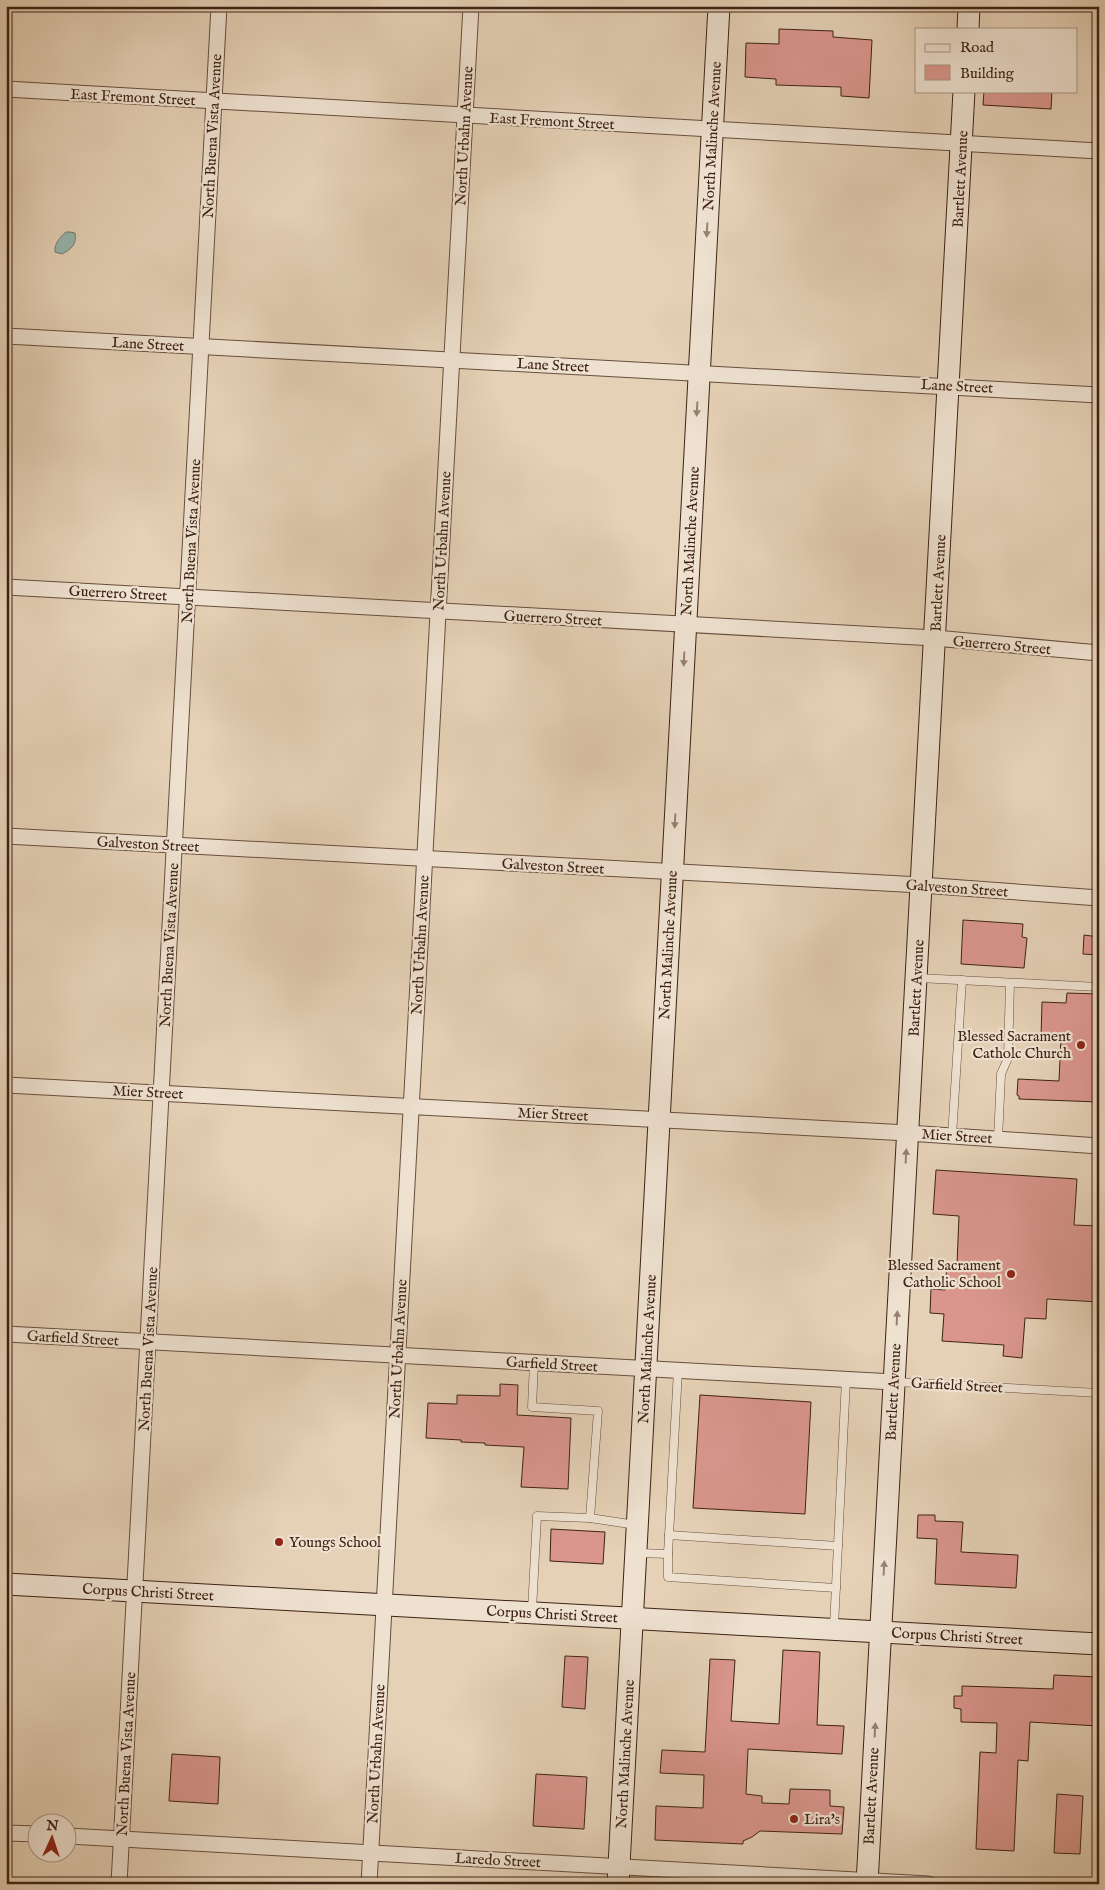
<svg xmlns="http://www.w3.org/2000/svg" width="1105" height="1890" viewBox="0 0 1105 1890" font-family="'IM FELL English',serif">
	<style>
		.water { fill: #96b7ae; stroke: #737b70 }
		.building { fill: #da968d; stroke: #3e2214 }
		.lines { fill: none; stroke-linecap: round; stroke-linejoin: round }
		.service-casing { stroke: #684e3c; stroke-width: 9 }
		.minor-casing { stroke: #684e3c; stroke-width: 17 }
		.secondary-casing { stroke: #3e2214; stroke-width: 23 }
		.service { stroke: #eee1d0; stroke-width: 8 }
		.minor { stroke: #eee1d0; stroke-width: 15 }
		.secondary { stroke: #eee1d0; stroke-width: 21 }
		.oneway { fill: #968272 }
		.poi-dot { fill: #8f2418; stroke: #eee1d0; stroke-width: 2 }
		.labels { text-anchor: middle; stroke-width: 4.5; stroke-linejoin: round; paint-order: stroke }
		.street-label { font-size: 15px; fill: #3e2214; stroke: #eee1d0 }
		.poi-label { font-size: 15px; fill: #3e2214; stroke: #eee1d0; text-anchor: end }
	</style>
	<rect width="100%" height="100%" fill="#e5d1b6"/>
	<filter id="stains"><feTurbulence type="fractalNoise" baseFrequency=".004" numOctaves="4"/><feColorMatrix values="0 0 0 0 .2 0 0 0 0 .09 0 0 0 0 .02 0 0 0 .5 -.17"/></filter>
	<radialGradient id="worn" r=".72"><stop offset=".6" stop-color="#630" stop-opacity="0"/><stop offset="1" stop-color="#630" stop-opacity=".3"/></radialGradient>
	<path class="water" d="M66,232H70L75,233C77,245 71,249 62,254L55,252C54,244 60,237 66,232Z"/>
	<g class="building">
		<polygon points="779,29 833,31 833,37 872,40 869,98 841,96 841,87 776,85 776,79 745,77 746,43 779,44"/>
		<polygon points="984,91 1052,91 1051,109 983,105"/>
		<polygon points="963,920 1023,924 1022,937 1027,938 1024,968 961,964"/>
		<polygon points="1084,935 1099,937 1099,955 1083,954"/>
		<polygon points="1067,993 1099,994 1099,1102 1019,1099 1019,1096 1017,1095 1018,1079 1059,1081 1061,1038 1041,1038 1042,1002 1066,1003"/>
		<polygon points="936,1170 1077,1179 1074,1225 1099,1226 1099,1302 1047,1299 1046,1319 1025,1318 1022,1358 1003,1356 1004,1345 942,1341 944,1314 930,1313 931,1289 945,1290 947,1263 957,1264 959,1216 933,1214"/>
		<polygon points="500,1384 518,1385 517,1415 571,1418 568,1489 521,1487 524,1447 485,1445 485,1443 461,1442 461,1440 426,1438 428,1403 457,1404 457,1395 500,1396"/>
		<polygon points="700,1395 811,1402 805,1514 693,1508"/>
		<polygon points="918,1515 935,1515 935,1521 963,1522 961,1552 1018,1555 1016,1588 935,1584 937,1539 917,1538"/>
		<polygon points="551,1529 605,1532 603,1564 550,1561"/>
		<polygon points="783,1650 820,1652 817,1725 844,1726 842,1754 748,1749 746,1794 762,1796 762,1803 789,1804 790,1789 830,1790 830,1806 844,1807 842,1834 760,1831 752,1837 743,1841 743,1844 655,1840 656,1806 703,1808 704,1775 660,1773 662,1750 705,1752 710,1659 735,1660 731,1721 779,1724"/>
		<polygon points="565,1656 588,1657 585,1709 562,1707"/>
		<polygon points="1054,1675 1099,1677 1098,1726 1030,1722 1028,1761 1018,1760 1014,1851 976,1849 980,1752 996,1753 997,1723 961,1722 961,1709 954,1708 954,1696 962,1696 962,1686 1053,1689"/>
		<polygon points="172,1754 220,1757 218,1804 169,1801"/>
		<polygon points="536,1774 587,1777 584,1829 533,1826"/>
		<polygon points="1057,1794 1083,1796 1080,1854 1054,1853"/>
	</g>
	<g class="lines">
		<defs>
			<g id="service">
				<polyline points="918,978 1099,987"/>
				<polyline points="952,1136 962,980"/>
				<polyline points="998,1139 1001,1074 1008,1058 1010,983"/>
				<polyline points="534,1363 532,1407 598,1411 590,1518"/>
				<polyline points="896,1382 1099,1393"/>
				<polyline points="669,1535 838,1546"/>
				<polyline points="638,1553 668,1554 678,1370"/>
				<polyline points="668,1554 668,1577 836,1588"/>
				<polyline points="532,1610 537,1516 590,1518 636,1525"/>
				<polyline points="834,1627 846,1379"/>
			</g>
			<g id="minor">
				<polyline points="6,89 1099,151"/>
				<polyline points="6,336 1099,395"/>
				<polyline points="6,587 935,638 1099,653"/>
				<polyline points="6,836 921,885 1099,898"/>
				<polyline points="6,1085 908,1133 1099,1146"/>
				<polyline points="6,1334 894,1382"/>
				<polyline points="6,1833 38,1834"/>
				<polyline points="68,1836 928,1884"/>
				<polyline points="119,1884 219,6"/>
				<polyline points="369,1884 471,6"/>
			</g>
			<g id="secondary">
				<polyline points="968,29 969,6"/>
				<polyline points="6,1584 1099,1644"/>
				<polyline points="618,1884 719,6"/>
				<polyline points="867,1884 964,91"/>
			</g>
		</defs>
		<use href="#service" class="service-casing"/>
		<use href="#minor" class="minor-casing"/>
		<use href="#secondary" class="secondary-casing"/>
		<use href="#service" class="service"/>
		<use href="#minor" class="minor"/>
		<use href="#secondary" class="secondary"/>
	</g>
	<defs><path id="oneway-solid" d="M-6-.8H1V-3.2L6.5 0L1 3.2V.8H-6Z" transform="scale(1.25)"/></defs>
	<g class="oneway">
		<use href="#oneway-solid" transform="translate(707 230) rotate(93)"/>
		<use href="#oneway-solid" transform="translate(697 409) rotate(93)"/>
		<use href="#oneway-solid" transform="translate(684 659) rotate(93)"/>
		<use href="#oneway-solid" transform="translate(675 821) rotate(93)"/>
		<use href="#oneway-solid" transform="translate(906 1156) rotate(-87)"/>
		<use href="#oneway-solid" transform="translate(897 1318) rotate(-87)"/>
		<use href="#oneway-solid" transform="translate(884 1568) rotate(-87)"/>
		<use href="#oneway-solid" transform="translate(875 1730) rotate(-87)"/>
	</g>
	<g class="poi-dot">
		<circle cx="1081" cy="1045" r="5"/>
		<circle cx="1011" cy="1274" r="5"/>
		<circle cx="279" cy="1542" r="5"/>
		<circle cx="794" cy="1819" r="5"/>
	</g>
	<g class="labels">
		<g class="street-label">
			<text transform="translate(133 97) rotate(3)" y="5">East Fremont Street</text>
			<text transform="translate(552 121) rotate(3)" y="5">East Fremont Street</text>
			<text transform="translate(212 136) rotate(-87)" y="5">North Buena Vista Avenue</text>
			<text transform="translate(464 136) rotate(-87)" y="5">North Urbahn Avenue</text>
			<text transform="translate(712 136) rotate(-87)" y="5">North Malinche Avenue</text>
			<text transform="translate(960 179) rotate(-87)" y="5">Bartlett Avenue</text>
			<text transform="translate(148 344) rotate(3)" y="5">Lane Street</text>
			<text transform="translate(553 365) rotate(3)" y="5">Lane Street</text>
			<text transform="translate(957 386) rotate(3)" y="5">Lane Street</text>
			<text transform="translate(191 541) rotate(-87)" y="5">North Buena Vista Avenue</text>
			<text transform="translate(442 541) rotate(-87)" y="5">North Urbahn Avenue</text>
			<text transform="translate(690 541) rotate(-87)" y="5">North Malinche Avenue</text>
			<text transform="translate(938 583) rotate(-87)" y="5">Bartlett Avenue</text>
			<text transform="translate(118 593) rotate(3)" y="5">Guerrero Street</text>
			<text transform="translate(553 618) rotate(3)" y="5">Guerrero Street</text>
			<text transform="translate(1002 645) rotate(5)" y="5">Guerrero Street</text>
			<text transform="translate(148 844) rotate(3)" y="5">Galveston Street</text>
			<text transform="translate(553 866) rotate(3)" y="5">Galveston Street</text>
			<text transform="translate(957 888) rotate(4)" y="5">Galveston Street</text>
			<text transform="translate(169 945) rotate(-87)" y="5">North Buena Vista Avenue</text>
			<text transform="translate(420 945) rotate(-87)" y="5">North Urbahn Avenue</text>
			<text transform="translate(668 945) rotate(-87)" y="5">North Malinche Avenue</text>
			<text transform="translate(916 988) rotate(-87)" y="5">Bartlett Avenue</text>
			<text transform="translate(148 1092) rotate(3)" y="5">Mier Street</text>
			<text transform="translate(553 1114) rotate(3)" y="5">Mier Street</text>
			<text transform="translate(957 1136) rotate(4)" y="5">Mier Street</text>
			<text transform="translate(73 1338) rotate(3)" y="5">Garfield Street</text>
			<text transform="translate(148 1349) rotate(-87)" y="5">North Buena Vista Avenue</text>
			<text transform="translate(398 1349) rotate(-87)" y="5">North Urbahn Avenue</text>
			<text transform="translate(647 1349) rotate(-87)" y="5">North Malinche Avenue</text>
			<text transform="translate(552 1364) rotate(3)" y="5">Garfield Street</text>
			<text transform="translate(957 1385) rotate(3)" y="5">Garfield Street</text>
			<text transform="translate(893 1392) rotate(-87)" y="5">Bartlett Avenue</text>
			<text transform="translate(148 1592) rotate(3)" y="5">Corpus Christi Street</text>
			<text transform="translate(552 1614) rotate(3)" y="5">Corpus Christi Street</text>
			<text transform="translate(957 1636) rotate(3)" y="5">Corpus Christi Street</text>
			<text transform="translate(126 1754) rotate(-87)" y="5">North Buena Vista Avenue</text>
			<text transform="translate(376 1754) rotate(-87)" y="5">North Urbahn Avenue</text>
			<text transform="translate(625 1754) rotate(-87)" y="5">North Malinche Avenue</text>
			<text transform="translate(871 1796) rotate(-87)" y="5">Bartlett Avenue</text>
			<text transform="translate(498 1860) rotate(3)" y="5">Laredo Street</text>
		</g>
		<g class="poi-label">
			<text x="1071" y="1041">Blessed Sacrament<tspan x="1071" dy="17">Catholc Church</tspan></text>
			<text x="1001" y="1270">Blessed Sacrament<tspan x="1001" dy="17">Catholic School</tspan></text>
			<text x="289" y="1547" text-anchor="start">Youngs School</text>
			<text x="804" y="1824" text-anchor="start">Lira's</text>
		</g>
	</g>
	<rect width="1105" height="1890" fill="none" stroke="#e5d1b6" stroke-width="25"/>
	<rect x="8" y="8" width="1090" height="1875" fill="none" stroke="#3e2214" stroke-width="2.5"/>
	<rect x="12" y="12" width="1080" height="1865" fill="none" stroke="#3e2214"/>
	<rect x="915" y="28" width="162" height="65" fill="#eee1d0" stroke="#a89585"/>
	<rect x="925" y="44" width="25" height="8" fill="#eee1d0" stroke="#a89585"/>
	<text x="960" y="52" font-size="15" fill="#3e2214">Road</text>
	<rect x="925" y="65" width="25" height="15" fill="#da968d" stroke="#a89585"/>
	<text x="960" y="78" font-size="15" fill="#3e2214">Building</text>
	<g transform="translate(52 1838) rotate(3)"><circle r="24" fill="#eee1d0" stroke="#a89585"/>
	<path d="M0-4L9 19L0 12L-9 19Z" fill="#8f2418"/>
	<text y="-8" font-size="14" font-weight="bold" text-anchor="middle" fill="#3e2214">N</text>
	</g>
	<rect width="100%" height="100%" filter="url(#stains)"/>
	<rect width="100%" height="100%" fill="url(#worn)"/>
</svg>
